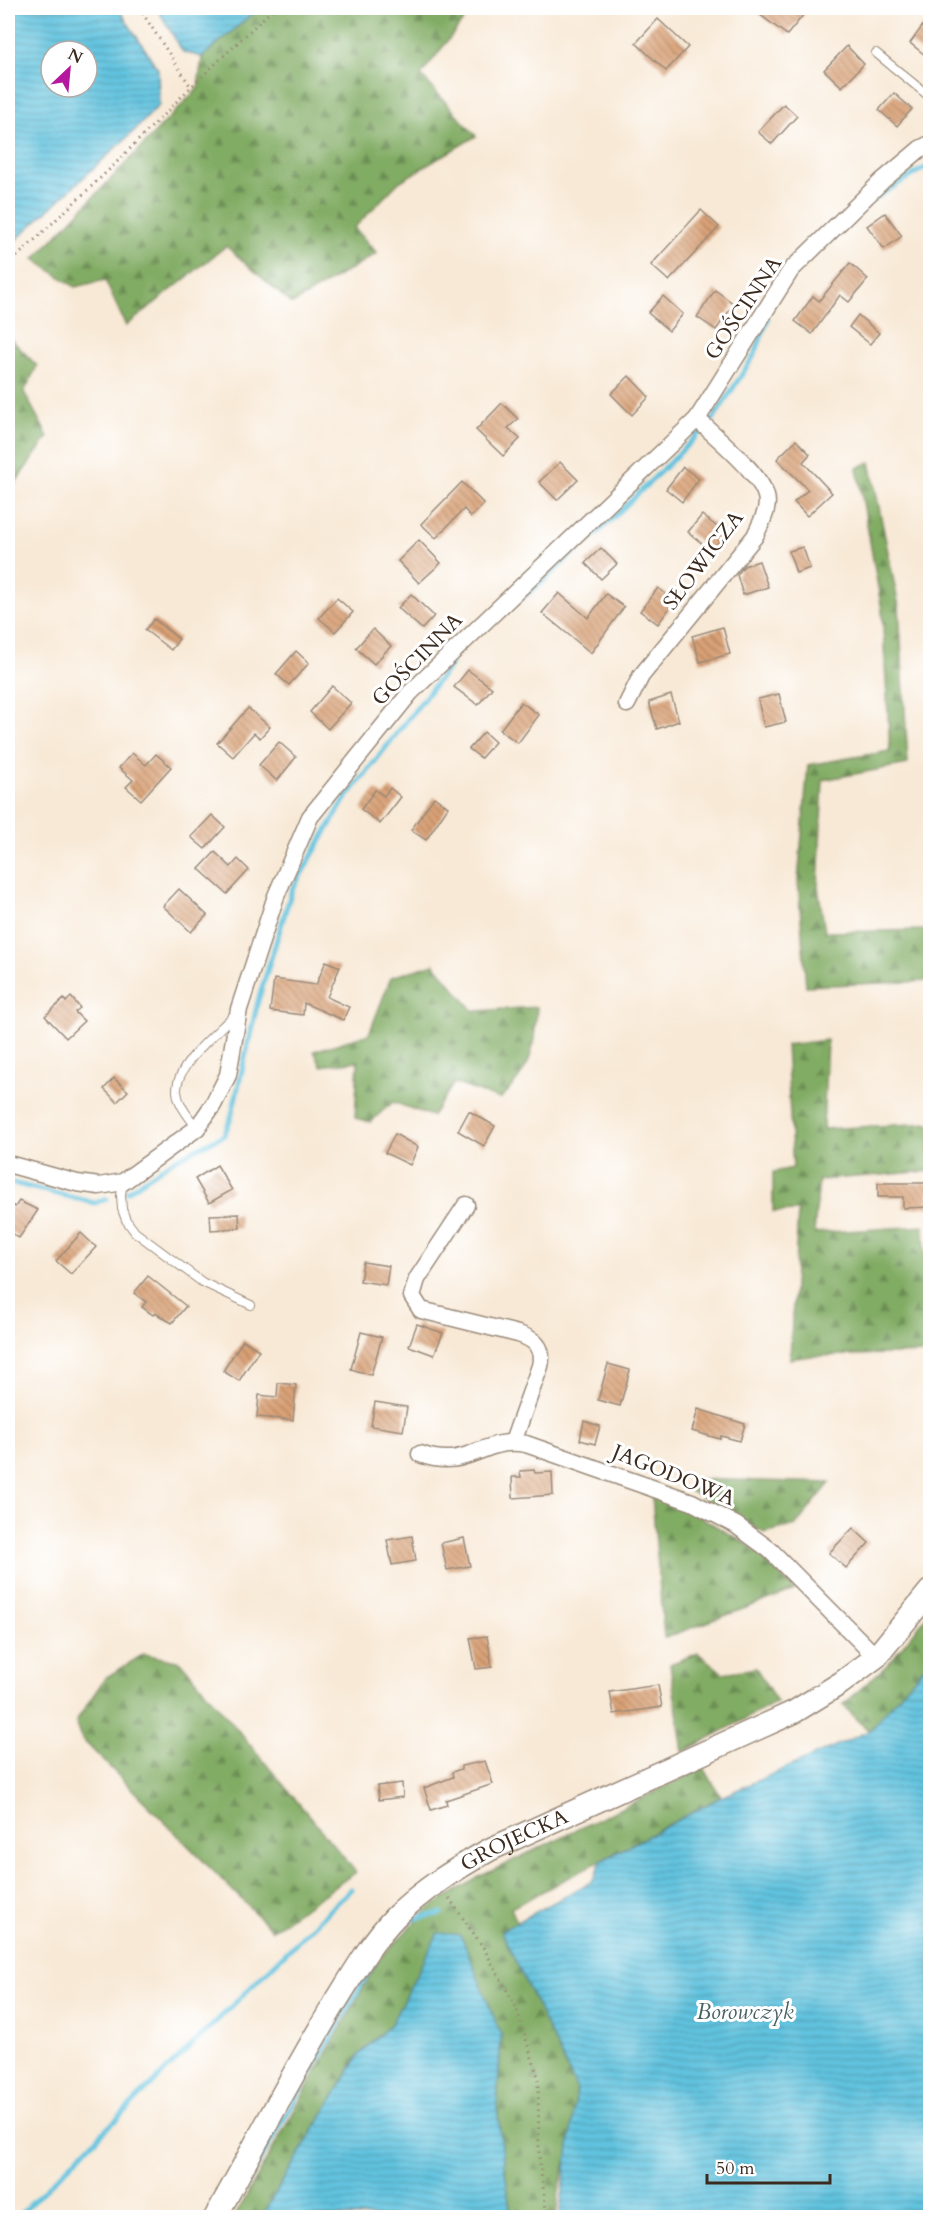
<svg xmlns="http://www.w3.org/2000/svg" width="938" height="2225" viewBox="0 0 938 2225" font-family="Cardo,serif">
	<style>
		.forest { fill: url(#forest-firs); stroke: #5e6b41; stroke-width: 1.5 }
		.water { fill: url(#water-rules); stroke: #4e767e; stroke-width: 1.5; fill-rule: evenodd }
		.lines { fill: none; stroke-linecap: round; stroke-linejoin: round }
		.stream { stroke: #61c3df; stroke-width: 5 }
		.building { fill: url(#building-back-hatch) }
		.lane-casing { stroke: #9a8a7a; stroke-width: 10 }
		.street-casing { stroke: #9a8a7a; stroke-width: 19 }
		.secondary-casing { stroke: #9a8a7a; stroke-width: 25 }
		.path { stroke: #9a8a7a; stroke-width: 3; stroke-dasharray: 1.5 4.5; stroke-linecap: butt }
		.lane { stroke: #fff; stroke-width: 8 }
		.street { stroke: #fff; stroke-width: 16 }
		.secondary { stroke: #fff; stroke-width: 22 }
		.labels { text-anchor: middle; stroke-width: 6; stroke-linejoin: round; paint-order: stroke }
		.street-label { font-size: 21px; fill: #3b2a1e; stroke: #fff }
		.water-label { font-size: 22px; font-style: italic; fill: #486062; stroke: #fff }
	</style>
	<defs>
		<pattern id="forest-firs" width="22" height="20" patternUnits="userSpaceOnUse" patternTransform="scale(1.5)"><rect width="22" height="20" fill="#81ac64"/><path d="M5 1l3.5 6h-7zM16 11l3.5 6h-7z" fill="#6b8c52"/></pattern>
		<pattern id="water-rules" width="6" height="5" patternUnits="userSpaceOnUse" patternTransform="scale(1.5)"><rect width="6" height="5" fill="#61c3df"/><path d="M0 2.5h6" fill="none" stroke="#519fb4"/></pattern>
		<pattern id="building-back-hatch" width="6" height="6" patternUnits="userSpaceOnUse" patternTransform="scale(1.5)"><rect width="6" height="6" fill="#d9a176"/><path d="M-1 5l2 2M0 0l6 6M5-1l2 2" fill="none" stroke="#b18360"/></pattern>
	</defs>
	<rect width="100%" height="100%" fill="#fff"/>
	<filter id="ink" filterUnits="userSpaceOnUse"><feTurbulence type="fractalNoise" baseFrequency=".0167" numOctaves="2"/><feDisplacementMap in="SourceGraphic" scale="12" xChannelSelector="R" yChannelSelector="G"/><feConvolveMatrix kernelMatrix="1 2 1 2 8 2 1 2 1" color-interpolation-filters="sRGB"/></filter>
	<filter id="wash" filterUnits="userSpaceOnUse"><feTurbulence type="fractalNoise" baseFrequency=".008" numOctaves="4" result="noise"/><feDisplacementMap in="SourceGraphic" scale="24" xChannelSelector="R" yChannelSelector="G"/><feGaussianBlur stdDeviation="1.35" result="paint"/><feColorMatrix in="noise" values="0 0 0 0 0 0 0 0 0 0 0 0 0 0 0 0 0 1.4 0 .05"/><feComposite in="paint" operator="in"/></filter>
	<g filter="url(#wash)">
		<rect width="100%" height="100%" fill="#f8e9d6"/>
		<g class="forest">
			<polygon points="259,8 473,8 421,75 476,136 399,182 354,228 377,253 292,304 226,246 126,326 105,280 75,287 34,259 198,88 202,57"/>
			<polygon points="8,336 37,366 24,392 48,437 8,493"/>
			<polygon points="870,462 899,607 908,764 823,780 818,887 825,932 930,930 930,981 806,986 798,881 808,765 890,751 882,610 857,468"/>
			<path d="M434,964L474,1011L537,1007C533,1051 534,1067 500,1099L454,1083L432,1116L393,1102L370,1122L355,1118L358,1061L321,1066L314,1051L369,1034L391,977Z"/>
			<polygon points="827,1040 823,1129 930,1123 930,1171 819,1180 814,1233 924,1226 926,1290 930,1290 930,1353 811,1356 790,1359 798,1211 773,1212 773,1172 793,1168 786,1045"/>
			<polygon points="696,1479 830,1483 796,1525 764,1533 690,1491"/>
			<polygon points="652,1497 692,1512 750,1546 795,1590 664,1638"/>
			<polygon points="930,1612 930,1660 869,1731 843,1705 888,1664"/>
			<polygon points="698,1653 723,1673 756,1668 777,1702 683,1752 670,1664"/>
			<polygon points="144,1654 181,1662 356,1872 272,1930 83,1740 76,1721 105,1678"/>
			<polygon points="704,1768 721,1797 511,1908 586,2085 559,2190 556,2217 511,2217 497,2107 501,2035 438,1933 391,2024 359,2055 261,2217 234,2218 380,1958 429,1908 479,1877"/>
		</g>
		<g class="water">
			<path d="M8,8H118L158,69L159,105L133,132L8,247ZM51,51H87V87H51Z"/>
			<polygon points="157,8 259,8 202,57 183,52"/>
			<polygon points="930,1660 930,2217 562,2217 560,2211 577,2089 501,1931 593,1881 601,1861 721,1797 869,1731"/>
			<polygon points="438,1933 461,1935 501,2035 497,2107 511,2217 261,2217 359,2055 391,2024"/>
		</g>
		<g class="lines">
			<g class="stream">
				<polyline points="873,200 919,171 930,166"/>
				<polyline points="514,604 540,584 608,523 712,421 755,354 768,319"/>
				<polyline points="8,1182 95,1203 107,1199"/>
				<polyline points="127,1192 172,1161 224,1135 231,1118 258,1001 292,890 344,801 451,664"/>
				<polyline points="392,1936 412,1919 442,1913"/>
				<polyline points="237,2200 373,1964"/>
				<polyline points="16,2218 351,1889"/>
			</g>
		</g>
		<g id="blocks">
			<g class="building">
				<polygon points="751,8 809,8 787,35"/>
				<polygon points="930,16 930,59 910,43"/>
				<polygon points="658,19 688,47 666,71 636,43"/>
				<polygon points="847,46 864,64 842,87 824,70"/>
				<polygon points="894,93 912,109 897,126 879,110"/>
				<polygon points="784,104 797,116 772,144 758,132"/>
				<polygon points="701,210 719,227 669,281 651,265"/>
				<polygon points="885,213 902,236 884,249 867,226"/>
				<polygon points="850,263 868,279 849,302 840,295 812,334 795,321 813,296 819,301"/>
				<polygon points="715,290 734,304 716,330 697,317"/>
				<polygon points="663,296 683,314 669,331 648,313"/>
				<polygon points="858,315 879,333 870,344 849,327"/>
				<polygon points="629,376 649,397 632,415 611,394"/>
				<polygon points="502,403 518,419 508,428 520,439 503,456 476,430"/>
				<polygon points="796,440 810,454 803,462 832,493 807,516 794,502 808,490 777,459"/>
				<polygon points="560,462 578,480 557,500 539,482"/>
				<polygon points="683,467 699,479 682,502 666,489"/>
				<polygon points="462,482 484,504 471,517 464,509 436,538 421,524"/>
				<polygon points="702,515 726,534 711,551 688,532"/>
				<polygon points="419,540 441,563 419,583 398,561"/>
				<polygon points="803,547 810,568 796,573 789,551"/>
				<polygon points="601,548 617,564 601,579 585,563"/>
				<polygon points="759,561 768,587 743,595 737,575 744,566"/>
				<polygon points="658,588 675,601 658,624 640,611"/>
				<polygon points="559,593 588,618 606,594 624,607 591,653 542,613"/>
				<polygon points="411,594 434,616 422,629 398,608"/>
				<polygon points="337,598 353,612 335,632 319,618"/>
				<polygon points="154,619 179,639 171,650 145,630"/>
				<polygon points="723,627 730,654 700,662 692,636"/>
				<polygon points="373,629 391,646 374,664 356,648"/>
				<polygon points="296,651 309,663 289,685 276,674"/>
				<polygon points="468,670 492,688 478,705 454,687"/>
				<polygon points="332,686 351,703 328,729 310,712"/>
				<polygon points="779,694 786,722 764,727 758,699"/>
				<polygon points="671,695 679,721 657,729 649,702"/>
				<polygon points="521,702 539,715 518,743 500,730"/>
				<polygon points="248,708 270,727 260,738 254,733 233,757 217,743"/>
				<polygon points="484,732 495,742 481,758 469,749"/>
				<polygon points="279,742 296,757 277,781 259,765"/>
				<polygon points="132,753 146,765 156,754 171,767 141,800 126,787 133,780 119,768"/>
				<polygon points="390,788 401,797 380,824 361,809 375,790 384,796"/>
				<polygon points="434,797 448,807 426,840 411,830"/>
				<polygon points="212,815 225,827 205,849 191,837"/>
				<polygon points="215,852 231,867 238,859 249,870 227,894 199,869"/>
				<polygon points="179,889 207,915 191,932 163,906"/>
				<polygon points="326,961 340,967 327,997 349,1007 343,1020 304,1003 303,1015 270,1011 274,979 316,985"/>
				<polygon points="71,997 80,1008 75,1012 84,1021 66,1038 45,1016 64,999 66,1002"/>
				<polygon points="114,1078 128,1091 117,1102 104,1089"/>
				<polygon points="469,1111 495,1126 484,1146 458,1131"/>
				<polygon points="395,1134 418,1147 410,1165 385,1153"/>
				<polygon points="217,1165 232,1190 209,1203 195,1179"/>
				<polygon points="878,1183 930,1183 930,1207 903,1208 903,1197 878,1197"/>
				<polygon points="19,1201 38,1210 19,1238 8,1231 8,1213 12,1205 15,1207"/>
				<polygon points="239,1214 240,1228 211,1230 210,1215"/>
				<polygon points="81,1233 96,1247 71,1274 56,1261"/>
				<polygon points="363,1262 389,1266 386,1285 360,1281"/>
				<polygon points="148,1276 186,1306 172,1323 155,1313 153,1315 142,1307 146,1302 134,1293"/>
				<polygon points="417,1324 443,1333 434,1355 409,1346"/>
				<polygon points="361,1332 382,1337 371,1375 351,1369"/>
				<polygon points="243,1340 259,1350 239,1381 223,1371"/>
				<polygon points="608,1364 630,1370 620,1406 598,1400"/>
				<polygon points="278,1383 296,1385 293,1420 257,1417 259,1395 277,1397"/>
				<polygon points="375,1402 407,1407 403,1431 371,1426"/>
				<polygon points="698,1409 745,1424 740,1441 721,1436 720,1439 692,1431"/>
				<polygon points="584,1421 600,1426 595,1444 580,1440"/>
				<polygon points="534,1470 535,1473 552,1472 553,1495 513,1498 512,1477 521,1477 520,1471"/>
				<polygon points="853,1528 869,1543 846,1568 829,1553"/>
				<polygon points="412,1536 416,1561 392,1565 387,1540"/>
				<polygon points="464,1538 470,1566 447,1570 441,1543"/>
				<polygon points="487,1636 492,1667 476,1669 470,1638"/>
				<polygon points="658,1685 662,1707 614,1714 610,1692"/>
				<polygon points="485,1761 493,1784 446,1800 447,1805 431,1810 424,1788 453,1777 452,1772 461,1769 461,1766"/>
				<polygon points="402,1783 403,1797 379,1800 377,1786"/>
			</g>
		</g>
	</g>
	<g filter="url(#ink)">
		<use href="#blocks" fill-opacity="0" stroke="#9a8a7a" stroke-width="1.5"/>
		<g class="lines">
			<defs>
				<g id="lane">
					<polyline points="876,53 930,97"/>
					<path d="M197,1128C189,1117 178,1105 177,1091C176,1064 218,1032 235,1014"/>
					<polyline points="123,1182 121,1195 122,1209 126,1220 135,1232 202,1282 251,1305"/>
				</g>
				<g id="street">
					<path d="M627,704L641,676L755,536C760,524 770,509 766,496C760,473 715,436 697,419"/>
					<polyline points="8,1164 77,1183 99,1186 123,1182 197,1128 213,1105 228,1075 239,1009 276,896 310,817 410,693 697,419 791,270 882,181 920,149 930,144"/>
					<path d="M466,1205L417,1279L412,1296L421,1310L518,1334C535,1339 544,1348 540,1366L513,1442"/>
					<path d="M420,1454C469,1472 481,1436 526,1444L692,1502L736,1525L770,1550L876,1657"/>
				</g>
				<g id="secondary">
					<path id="s1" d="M215,2218C255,2146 292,2073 335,2003C354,1973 370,1943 395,1917C423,1889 457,1868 491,1849L794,1712L841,1683L876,1657L930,1591"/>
				</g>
			</defs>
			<use href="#lane" class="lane-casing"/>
			<use href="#street" class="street-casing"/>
			<use href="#secondary" class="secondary-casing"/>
			<g class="path">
				<polyline points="139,8 191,87"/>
				<polyline points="8,265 112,167 191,87 274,8"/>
				<polyline points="449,1898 483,1947 516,2007 538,2077 539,2156 547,2218"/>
			</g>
			<use href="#lane" class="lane"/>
			<use href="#street" class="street"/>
			<use href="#secondary" class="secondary"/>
		</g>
	</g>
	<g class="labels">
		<g class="street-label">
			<text transform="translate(743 308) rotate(-56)" y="7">GOŚCINNA</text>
			<text transform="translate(703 560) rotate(-53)" y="7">SŁOWICZA</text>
			<text transform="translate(417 659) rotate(-46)" y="7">GOŚCINNA</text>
			<text transform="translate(674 1475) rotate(22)" y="7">JAGODOWA</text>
			<text dy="7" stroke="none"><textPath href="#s1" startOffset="494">GROJECKA</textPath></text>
		</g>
		<g class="water-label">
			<text x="745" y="2019">Borowczyk</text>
		</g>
	</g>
	<rect width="938" height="2225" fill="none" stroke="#fff" stroke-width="30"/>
	<g transform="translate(69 69) rotate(26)"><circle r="28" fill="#ffffff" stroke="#b1aaa5" stroke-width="1.5"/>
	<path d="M0-4.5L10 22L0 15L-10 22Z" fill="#b5179e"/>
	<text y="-9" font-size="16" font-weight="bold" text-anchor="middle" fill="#3b2a1e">N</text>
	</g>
	<path d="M707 2174v9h123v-9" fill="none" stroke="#3b2a1e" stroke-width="3"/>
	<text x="716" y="2174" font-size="18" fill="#3b2a1e" stroke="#ffffff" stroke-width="4.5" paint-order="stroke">50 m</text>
</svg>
